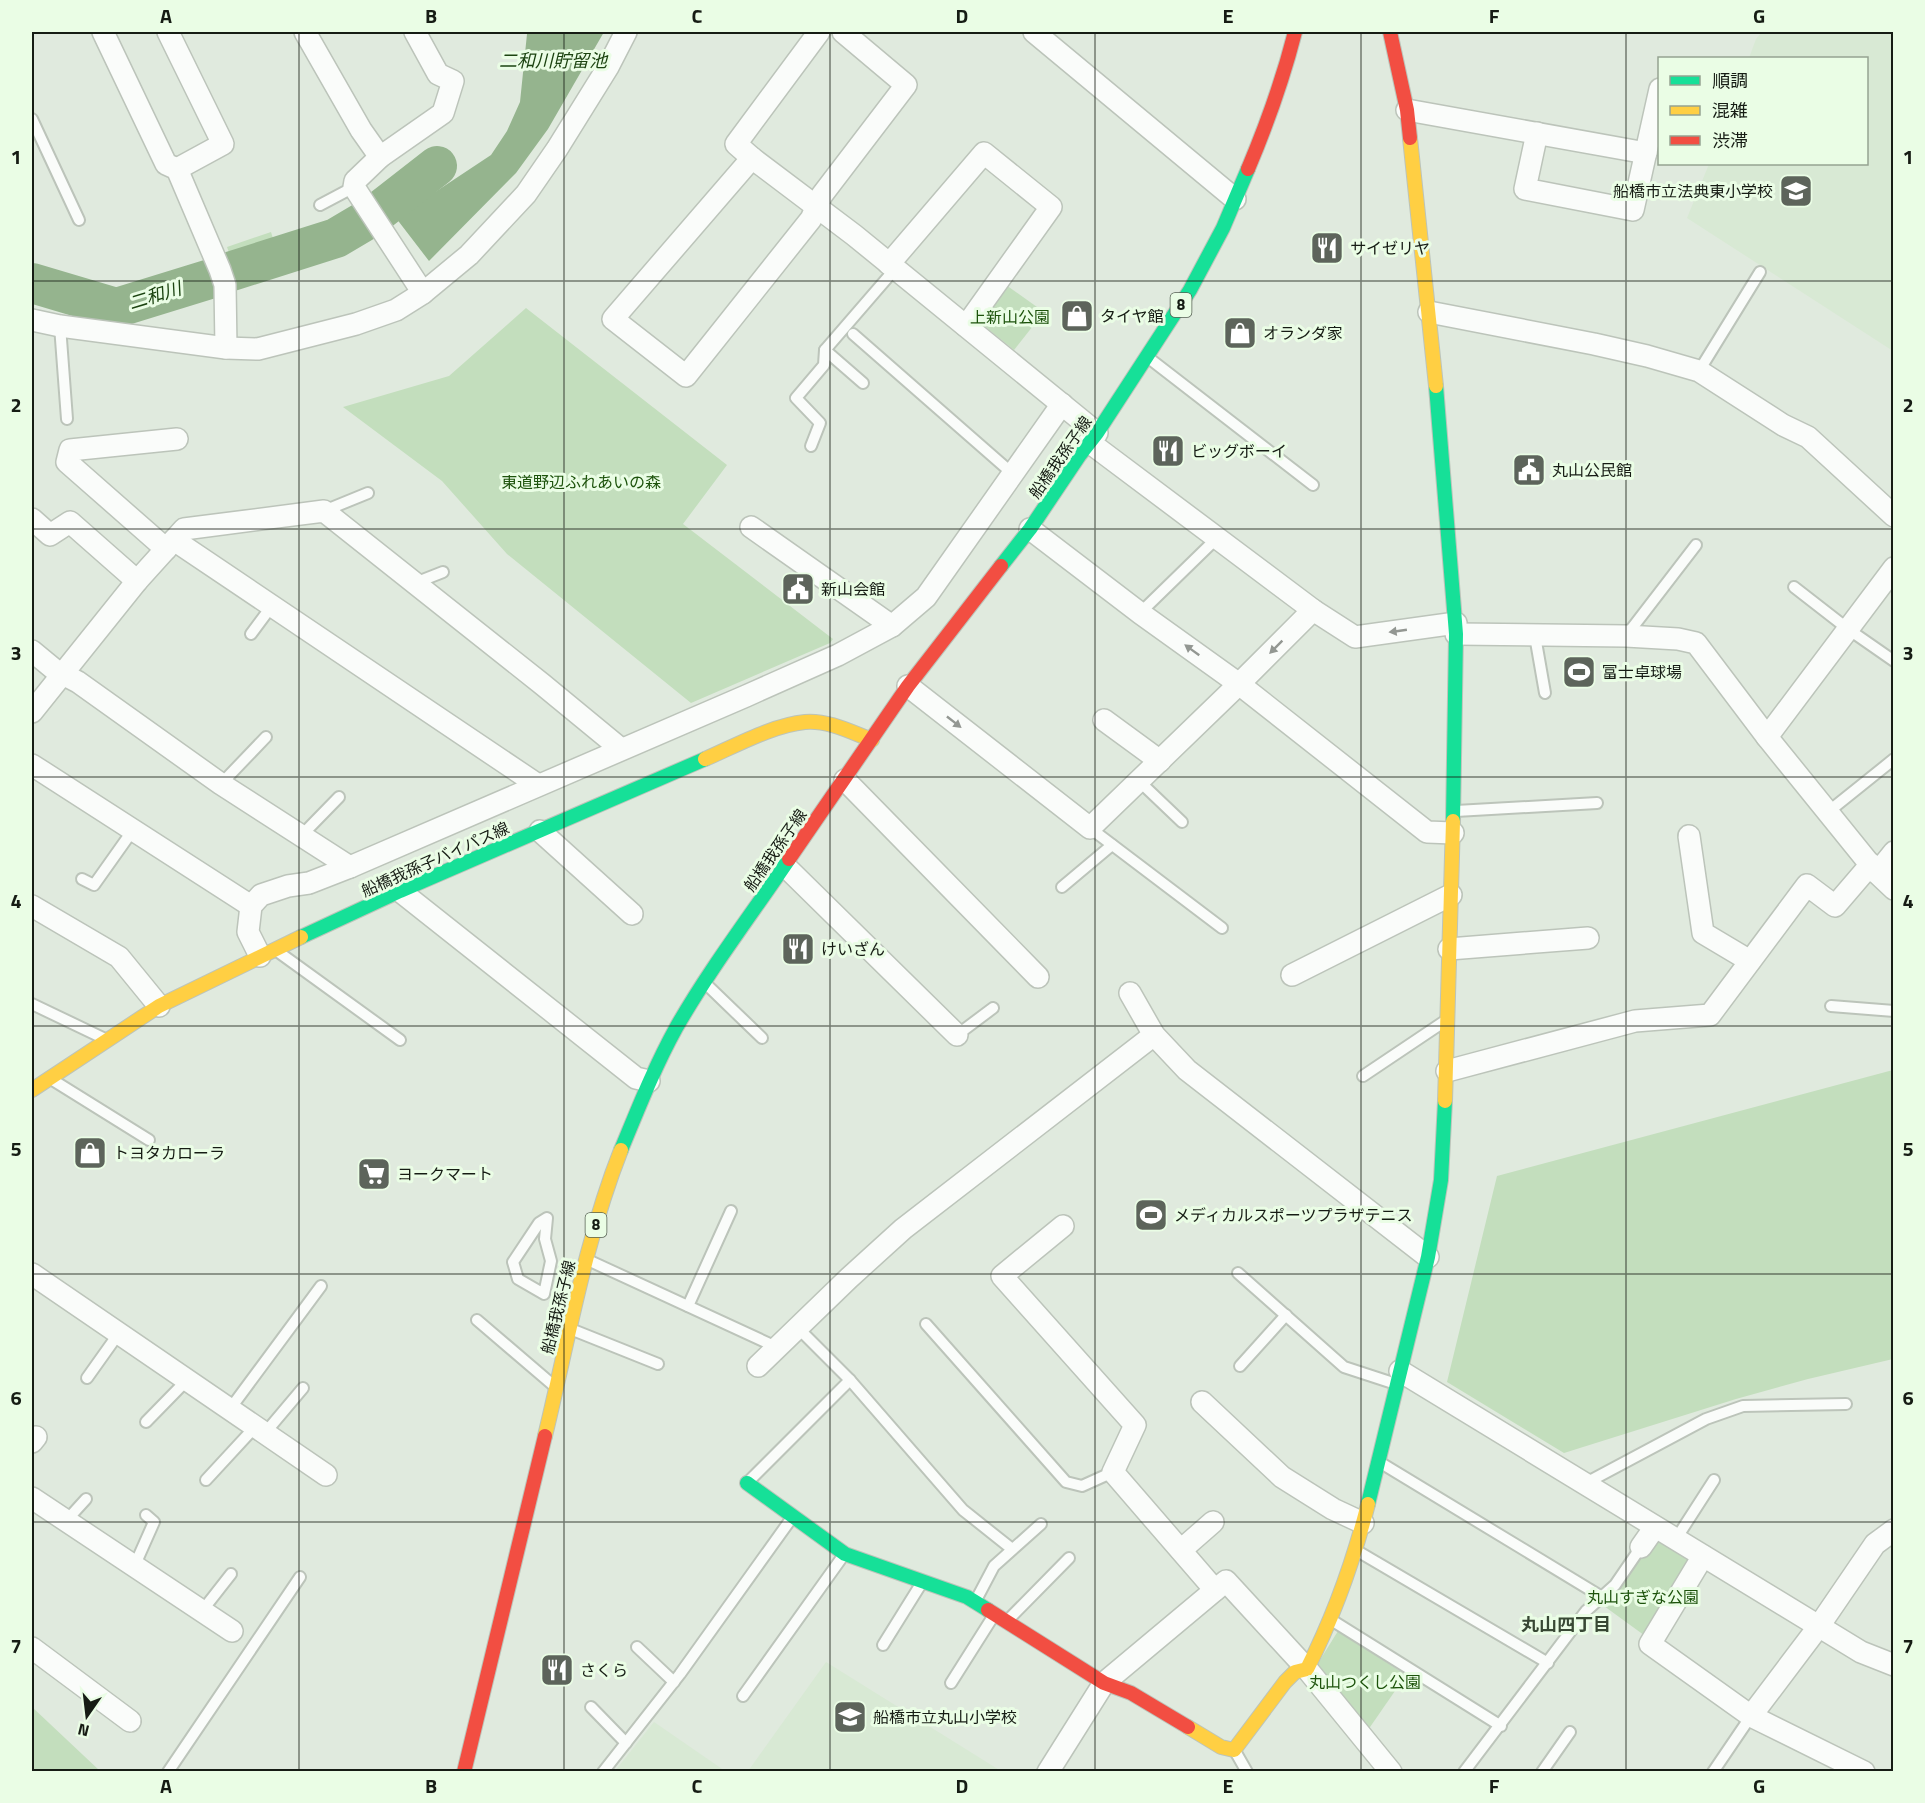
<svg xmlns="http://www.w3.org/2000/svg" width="1925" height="1803" viewBox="0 0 1925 1803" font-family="'Titillium Web','Noto Sans JP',sans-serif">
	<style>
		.built { fill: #d8e9d4 }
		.green { fill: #c3debd }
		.water { fill: #95b48e }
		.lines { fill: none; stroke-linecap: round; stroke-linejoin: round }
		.river { stroke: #95b48e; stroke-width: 40 }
		.lane-casing { stroke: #bcc4ba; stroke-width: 14 }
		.street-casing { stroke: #bcc4ba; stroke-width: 24 }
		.fast-casing { stroke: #bcc4ba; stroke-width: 16 }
		.slow-casing { stroke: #bcc4ba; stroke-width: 16 }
		.jam-casing { stroke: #bcc4ba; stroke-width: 16 }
		.lane { stroke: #fafcfa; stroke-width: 10 }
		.street { stroke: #fafcfa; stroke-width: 21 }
		.fast { stroke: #16e098; stroke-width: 14 }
		.slow { stroke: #ffcf43; stroke-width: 14 }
		.jam { stroke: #f24e42; stroke-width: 14 }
		.oneway { fill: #939792 }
		.grid { fill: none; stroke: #161c14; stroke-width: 1.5; stroke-opacity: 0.55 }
		.labels { text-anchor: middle; stroke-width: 6; stroke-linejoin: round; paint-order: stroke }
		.shield { fill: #eafde5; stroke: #566053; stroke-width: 1.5 }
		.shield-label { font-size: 15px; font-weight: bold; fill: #161c14 }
		.poi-label { font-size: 16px; fill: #161c14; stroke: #eafde5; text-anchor: start }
		.park-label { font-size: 16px; fill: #1d530c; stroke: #eafde5 }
		.street-label { font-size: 16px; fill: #161c14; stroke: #eafde5 }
		.water-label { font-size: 18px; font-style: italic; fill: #1b4310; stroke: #eafde5 }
		.neighbourhood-label { font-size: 18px; font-weight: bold; fill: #384834; stroke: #eafde5 }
		.neatline { fill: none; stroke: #161c14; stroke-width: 2 }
		.grid-label { font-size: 20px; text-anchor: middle; font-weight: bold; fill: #161c14 }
	</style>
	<rect width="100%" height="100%" fill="#e0eade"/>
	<g class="built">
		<polygon points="1762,32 1893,32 1893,351 1687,218 1709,164 1866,164 1866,58 1749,58 1756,39"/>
		<polygon points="826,1662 1001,1771 748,1771"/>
		<polygon points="654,1722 725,1771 615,1771"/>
	</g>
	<g class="green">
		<polygon points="271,232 277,251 233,264 227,247"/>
		<polygon points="1006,285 1044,312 1014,350 983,325 982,313"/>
		<polygon points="526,308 727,465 683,524 833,639 830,643 691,703 507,554 442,481 343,407 449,376"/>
		<polygon points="1893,1070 1893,1359 1808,1379 1736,1399 1564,1453 1447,1382 1497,1176"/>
		<polygon points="1657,1536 1695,1558 1648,1638 1604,1606"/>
		<polygon points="1338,1631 1406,1675 1368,1730 1315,1668"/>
		<polygon points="32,1707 100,1771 32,1771"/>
	</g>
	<polygon class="water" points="529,32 604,32 548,129 516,173 429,261 396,218 491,155 507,131 520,102 527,34"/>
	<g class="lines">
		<g class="river">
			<polyline points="378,212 437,166"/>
			<polyline points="232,271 336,238 363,222"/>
			<polyline points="32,283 116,308 210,279"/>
		</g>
		<defs>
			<g id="lane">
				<polyline points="32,119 79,220"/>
				<polyline points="320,205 354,187"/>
				<polyline points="60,326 67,419"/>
				<polyline points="853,334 1013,474"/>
				<polyline points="825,350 863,383"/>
				<polyline points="1150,359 1313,485"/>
				<polyline points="1699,371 1760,272"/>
				<polyline points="811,446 820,423 796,398 824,365 825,350 895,269"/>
				<polyline points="324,511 368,493"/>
				<polyline points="415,583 443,572"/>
				<polyline points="1794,587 1848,629 1894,661"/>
				<polyline points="1140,613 1217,538"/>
				<polyline points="251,634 271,607"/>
				<polyline points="1535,636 1545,693"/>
				<polyline points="1626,636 1696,545"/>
				<polyline points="1139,781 1182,822"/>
				<polyline points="221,784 266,737"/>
				<polyline points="1456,811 1597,803"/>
				<polyline points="1828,812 1894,759"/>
				<polyline points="1090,828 1222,928"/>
				<polyline points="301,836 339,797"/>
				<polyline points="82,879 94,885 133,830"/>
				<polyline points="1062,887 1112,845"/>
				<polyline points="277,951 400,1040"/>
				<polyline points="707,985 762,1038"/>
				<polyline points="32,1004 103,1038"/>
				<polyline points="1831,1006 1894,1011"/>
				<polyline points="957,1035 993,1008"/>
				<polyline points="1363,1076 1445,1021"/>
				<polyline points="51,1079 149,1140"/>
				<polygon points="547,1218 545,1239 551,1261 544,1294 518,1279 513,1262 539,1223"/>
				<polyline points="590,1261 772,1345"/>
				<polyline points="1238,1273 1344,1367 1396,1384"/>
				<polyline points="688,1306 731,1211"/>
				<polyline points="477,1320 553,1385"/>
				<polyline points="926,1324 1066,1482 1082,1486 1113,1472"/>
				<polyline points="799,1329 850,1380 963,1510 1012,1549"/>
				<polyline points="573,1330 658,1364"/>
				<polyline points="1240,1366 1286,1315"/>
				<polyline points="87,1378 119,1333"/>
				<polyline points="230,1409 321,1286"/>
				<polyline points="146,1422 187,1380"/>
				<polyline points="265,1433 303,1388"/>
				<polyline points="1381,1463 1602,1597"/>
				<polyline points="206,1480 255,1427"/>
				<polyline points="749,1481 850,1380"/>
				<polyline points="1586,1483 1706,1419 1743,1406 1846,1404"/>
				<polyline points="66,1521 86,1499"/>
				<polyline points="1676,1539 1714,1480"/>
				<polyline points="1359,1552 1548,1663"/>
				<polyline points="134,1567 154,1522 146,1515"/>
				<polyline points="975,1602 994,1566 1041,1524"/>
				<polyline points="202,1611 231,1574"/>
				<polyline points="1008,1620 1069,1558"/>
				<polyline points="1333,1621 1501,1726"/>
				<polyline points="883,1645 921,1584"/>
				<polyline points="637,1647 674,1682"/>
				<polyline points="951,1683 994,1615"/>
				<polyline points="743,1696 843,1556"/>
				<polyline points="591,1707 626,1743"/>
				<polyline points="1235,1751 1247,1772"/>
				<polyline points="168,1772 300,1577"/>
				<polyline points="603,1772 680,1674 791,1519"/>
				<polyline points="1464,1772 1586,1611 1615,1585 1641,1547"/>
				<polyline points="1542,1772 1570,1732"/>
				<polyline points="1713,1772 1751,1716"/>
			</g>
			<g id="street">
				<polyline points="103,32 166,164 177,169 220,270 225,285 226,348"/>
				<polyline points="168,32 223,144 177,169"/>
				<polyline points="305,32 361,130 380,157"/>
				<polyline points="415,32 438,74 453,81 443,113 380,157 355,181 354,187 423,293"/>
				<polyline points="819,32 736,144 752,158 613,319 686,376 811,219 822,195 906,85 843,32"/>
				<polyline points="1034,32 1235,199"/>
				<polyline points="1407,110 1646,153"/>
				<polyline points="1537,133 1525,189 1633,210 1660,89"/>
				<polyline points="752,158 854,235 1097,433"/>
				<polyline points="889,264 984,153 1051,207 966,326"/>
				<polyline points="1429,312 1594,344 1647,356 1699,371 1783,425 1808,437 1894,516"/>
				<polyline points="32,320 60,326 226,348 258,349 356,324 396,310 423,293 469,255 526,194 557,149 608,67 626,32"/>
				<polyline points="1089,442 1313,610 1355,637 1456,623"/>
				<polyline points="32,519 50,535 70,522 137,581"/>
				<polyline points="751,527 892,626"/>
				<polyline points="1030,529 1140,613 1239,684 1427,832 1453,833"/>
				<polyline points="174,540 538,785"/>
				<polyline points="166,549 67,462 70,450 177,439"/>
				<polyline points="1456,634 1626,636 1678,639 1696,643 1767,737 1877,873 1894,889"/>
				<polyline points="32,651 55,670 78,682 221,784 350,867"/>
				<polyline points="908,686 1090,828 1239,684 1313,610"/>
				<polyline points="32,712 137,581 184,529 324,511 542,684 621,749"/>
				<polyline points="1104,720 1160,761"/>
				<polyline points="1767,737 1894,568"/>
				<polyline points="32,765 251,906"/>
				<polyline points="845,780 1038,977"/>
				<polyline points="540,831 632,914"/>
				<polyline points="1689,836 1703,933 1750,961"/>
				<polyline points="785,866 957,1035"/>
				<polyline points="1877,873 1894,852"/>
				<polyline points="400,891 636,1078 649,1081"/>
				<polyline points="32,906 119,957 159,1006"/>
				<polyline points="1449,949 1588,938"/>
				<polyline points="260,956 248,932 251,906 261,895 288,886 309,883 350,867 746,696 838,655 892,626 926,597 1062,404"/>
				<polyline points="1292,975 1451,895"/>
				<polyline points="1130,993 1154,1035 1187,1070 1428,1257"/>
				<polyline points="1447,1071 1635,1021 1710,1015 1807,885 1835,906 1871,864"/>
				<polyline points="1063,1226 1002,1276 1135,1425 1113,1472 1215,1590"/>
				<polyline points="32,1274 326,1475"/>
				<polyline points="758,1366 849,1278 903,1229 1154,1035"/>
				<polyline points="1400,1371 1861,1652 1894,1665"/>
				<polyline points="1202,1402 1282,1477 1333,1509 1363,1523"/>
				<polyline points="32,1442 36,1437"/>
				<polyline points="32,1498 232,1631"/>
				<polyline points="1641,1547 1655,1527"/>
				<polyline points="1181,1550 1213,1522"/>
				<polyline points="1703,1556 1650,1644 1751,1716 1864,1772"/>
				<polyline points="32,1648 130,1721"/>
				<polyline points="1751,1716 1819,1626 1875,1544 1894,1530"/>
				<polyline points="1048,1772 1104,1683 1226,1581 1307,1669 1391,1772"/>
			</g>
			<g id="fast">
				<polyline points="1436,386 1456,634 1453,821"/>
				<polyline points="1001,566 1030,529 1079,456 1097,433 1190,290 1223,228 1248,169"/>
				<polyline points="301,937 400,891 705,759"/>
				<path d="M621,1150C638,1109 654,1068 676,1028C709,970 751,915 789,859"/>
				<polyline points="747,1483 845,1554 967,1597 988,1610"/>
				<polyline points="1368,1504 1428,1257 1441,1180 1445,1101"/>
			</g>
			<g id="slow">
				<polyline points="1410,138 1436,386"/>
				<path d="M705,759C735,746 773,725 805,722C828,720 851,732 872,740"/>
				<polyline points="32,1090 159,1006 301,937"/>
				<polyline points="1445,1101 1453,821"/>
				<path d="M545,1436C568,1341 585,1241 621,1150"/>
				<path d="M1188,1727L1221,1747L1234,1750L1285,1682L1295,1672L1307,1669C1335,1614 1353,1563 1368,1504"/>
			</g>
			<g id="jam">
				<polyline points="1390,32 1407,110 1410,138"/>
				<path d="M1248,169C1267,124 1283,79 1295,32"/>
				<polyline points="789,859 908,686 1001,566"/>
				<polyline points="988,1610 1104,1683 1131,1693 1188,1727"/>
				<polyline points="464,1772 545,1436"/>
			</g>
		</defs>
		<use href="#lane" class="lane-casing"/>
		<use href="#street" class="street-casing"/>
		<use href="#fast" class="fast-casing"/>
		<use href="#slow" class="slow-casing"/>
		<use href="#jam" class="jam-casing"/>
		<use href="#lane" class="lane"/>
		<use href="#street" class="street"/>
		<use href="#fast" class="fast"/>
		<use href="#slow" class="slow"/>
		<use href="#jam" class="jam"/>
	</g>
	<defs><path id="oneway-solid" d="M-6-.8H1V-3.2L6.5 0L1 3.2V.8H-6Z" transform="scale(1.5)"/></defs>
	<g class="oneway">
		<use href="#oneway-solid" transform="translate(1398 631) rotate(172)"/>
		<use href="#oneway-solid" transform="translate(1276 647) rotate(135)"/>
		<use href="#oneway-solid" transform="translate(1192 650) rotate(-144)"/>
		<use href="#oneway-solid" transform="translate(954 722) rotate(38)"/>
	</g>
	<path class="grid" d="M299,32V1772M564,32V1772M830,32V1772M1095,32V1772M1361,32V1772M1626,32V1772M32,281H1894M32,529H1894M32,777H1894M32,1026H1894M32,1274H1894M32,1522H1894"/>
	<defs>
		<symbol id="school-square" viewBox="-11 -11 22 22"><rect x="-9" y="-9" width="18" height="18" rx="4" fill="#5d645b" stroke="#eafde5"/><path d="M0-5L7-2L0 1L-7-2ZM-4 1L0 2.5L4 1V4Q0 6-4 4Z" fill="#fff"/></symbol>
		<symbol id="restaurant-square" viewBox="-11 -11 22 22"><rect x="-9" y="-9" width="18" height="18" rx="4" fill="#5d645b" stroke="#eafde5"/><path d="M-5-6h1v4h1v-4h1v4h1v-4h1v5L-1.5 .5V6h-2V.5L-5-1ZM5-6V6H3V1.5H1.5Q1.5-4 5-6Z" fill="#fff"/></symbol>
		<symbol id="shop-square" viewBox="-11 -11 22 22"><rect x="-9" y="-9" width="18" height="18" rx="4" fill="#5d645b" stroke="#eafde5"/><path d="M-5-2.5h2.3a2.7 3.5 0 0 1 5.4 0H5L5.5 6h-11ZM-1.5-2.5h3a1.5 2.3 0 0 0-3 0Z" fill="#fff"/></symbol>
		<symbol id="civic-square" viewBox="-11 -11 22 22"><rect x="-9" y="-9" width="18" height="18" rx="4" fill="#5d645b" stroke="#eafde5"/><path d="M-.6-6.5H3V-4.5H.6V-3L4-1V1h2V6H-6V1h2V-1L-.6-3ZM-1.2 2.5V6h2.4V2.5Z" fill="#fff"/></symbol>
		<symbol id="stadium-square" viewBox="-11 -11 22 22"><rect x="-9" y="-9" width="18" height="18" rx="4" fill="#5d645b" stroke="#eafde5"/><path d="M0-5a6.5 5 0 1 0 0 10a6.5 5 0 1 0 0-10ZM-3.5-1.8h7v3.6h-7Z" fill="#fff"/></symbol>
		<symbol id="supermarket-square" viewBox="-11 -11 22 22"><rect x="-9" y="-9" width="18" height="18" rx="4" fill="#5d645b" stroke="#eafde5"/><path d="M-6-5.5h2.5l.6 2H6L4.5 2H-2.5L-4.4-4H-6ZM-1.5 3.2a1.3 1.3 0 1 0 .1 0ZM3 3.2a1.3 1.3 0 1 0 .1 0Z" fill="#fff"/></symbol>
	</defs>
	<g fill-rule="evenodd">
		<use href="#school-square" x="1777" y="172" width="38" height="38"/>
		<use href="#restaurant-square" x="1308" y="229" width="38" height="38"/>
		<use href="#shop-square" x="1058" y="297" width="38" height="38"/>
		<use href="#shop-square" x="1221" y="314" width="38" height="38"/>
		<use href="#restaurant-square" x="1149" y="432" width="38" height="38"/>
		<use href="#civic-square" x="1510" y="451" width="38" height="38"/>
		<use href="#civic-square" x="779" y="570" width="38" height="38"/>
		<use href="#stadium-square" x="1560" y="653" width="38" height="38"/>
		<use href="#restaurant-square" x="779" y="930" width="38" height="38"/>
		<use href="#shop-square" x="71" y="1134" width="38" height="38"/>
		<use href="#supermarket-square" x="355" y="1155" width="38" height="38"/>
		<use href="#stadium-square" x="1132" y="1196" width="38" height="38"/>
		<use href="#restaurant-square" x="538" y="1651" width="38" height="38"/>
		<use href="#school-square" x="831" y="1698" width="38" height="38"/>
	</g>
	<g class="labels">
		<g class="shield">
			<rect x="1170.5" y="293" width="21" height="24" rx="4.5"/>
			<rect x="585.5" y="1213" width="21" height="24" rx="4.5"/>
		</g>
		<g class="shield-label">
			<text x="1181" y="310">8</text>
			<text x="596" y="1230">8</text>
		</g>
		<g class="poi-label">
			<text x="1773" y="197" text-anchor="end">船橋市立法典東小学校</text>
			<text x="1350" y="254">サイゼリヤ</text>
			<text x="1100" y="322">タイヤ館</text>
			<text x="1263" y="339">オランダ家</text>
			<text x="1191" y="457">ビッグボーイ</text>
			<text x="1552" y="476">丸山公民館</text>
			<text x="821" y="595">新山会館</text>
			<text x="1602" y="678">富士卓球場</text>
			<text x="821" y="955">けいざん</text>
			<text x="113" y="1159">トヨタカローラ</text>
			<text x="397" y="1180">ヨークマート</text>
			<text x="1174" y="1221">メディカルスポーツプラザテニス</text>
			<text x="580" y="1676">さくら</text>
			<text x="873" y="1723">船橋市立丸山小学校</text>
		</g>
		<g class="park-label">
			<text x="1010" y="323">上新山公園</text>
			<text x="581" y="488">東道野辺ふれあいの森</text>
			<text x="1643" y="1603">丸山すぎな公園</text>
			<text x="1365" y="1688">丸山つくし公園</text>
		</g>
		<g class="street-label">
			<text transform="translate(1060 457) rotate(-55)" y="6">船橋我孫子線</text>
			<text transform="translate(775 850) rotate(-55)" y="6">船橋我孫子線</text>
			<text transform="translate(435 859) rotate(-24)" y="6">船橋我孫子バイパス線</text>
			<text transform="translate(558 1307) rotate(-76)" y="6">船橋我孫子線</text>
		</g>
		<g class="water-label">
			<text x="553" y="67">二和川貯留池</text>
			<text transform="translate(155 296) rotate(-17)" y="6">二和川</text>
		</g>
		<g class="neighbourhood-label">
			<text x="1566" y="1631">丸山四丁目</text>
		</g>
	</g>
	<rect width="1925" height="1803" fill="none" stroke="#eafde5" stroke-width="66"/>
	<rect x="1658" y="57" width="210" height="108" fill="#eafde5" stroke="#95a391" stroke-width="1.5"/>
	<rect x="1670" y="76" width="30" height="9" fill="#16e098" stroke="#95a391" stroke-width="1.5"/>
	<text x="1712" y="87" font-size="18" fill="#161c14">順調</text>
	<rect x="1670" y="106" width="30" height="9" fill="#ffcf43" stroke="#95a391" stroke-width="1.5"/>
	<text x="1712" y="117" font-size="18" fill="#161c14">混雑</text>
	<rect x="1670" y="136" width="30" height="9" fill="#f24e42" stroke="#95a391" stroke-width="1.5"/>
	<text x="1712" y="147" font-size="18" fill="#161c14">渋滞</text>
	<g transform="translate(87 1716) rotate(194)" stroke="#eafde5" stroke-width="4.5" paint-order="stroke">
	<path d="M0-4.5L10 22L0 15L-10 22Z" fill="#161c14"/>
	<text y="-9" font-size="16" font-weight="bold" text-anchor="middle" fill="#161c14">N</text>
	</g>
	<rect x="33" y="33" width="1859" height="1737" class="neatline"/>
	<g class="grid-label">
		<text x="166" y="23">A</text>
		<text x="431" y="23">B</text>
		<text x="697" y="23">C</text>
		<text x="962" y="23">D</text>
		<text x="1228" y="23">E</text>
		<text x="1494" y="23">F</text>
		<text x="1759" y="23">G</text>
		<text x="16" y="164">1</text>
		<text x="1908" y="164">1</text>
		<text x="16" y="412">2</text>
		<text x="1908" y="412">2</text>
		<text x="16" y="660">3</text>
		<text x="1908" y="660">3</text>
		<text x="16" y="908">4</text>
		<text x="1908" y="908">4</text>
		<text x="16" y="1156">5</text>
		<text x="1908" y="1156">5</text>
		<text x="16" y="1405">6</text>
		<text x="1908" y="1405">6</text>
		<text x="16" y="1653">7</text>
		<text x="1908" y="1653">7</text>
		<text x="166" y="1793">A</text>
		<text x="431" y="1793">B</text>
		<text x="697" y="1793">C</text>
		<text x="962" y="1793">D</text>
		<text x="1228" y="1793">E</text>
		<text x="1494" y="1793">F</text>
		<text x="1759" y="1793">G</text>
	</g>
</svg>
